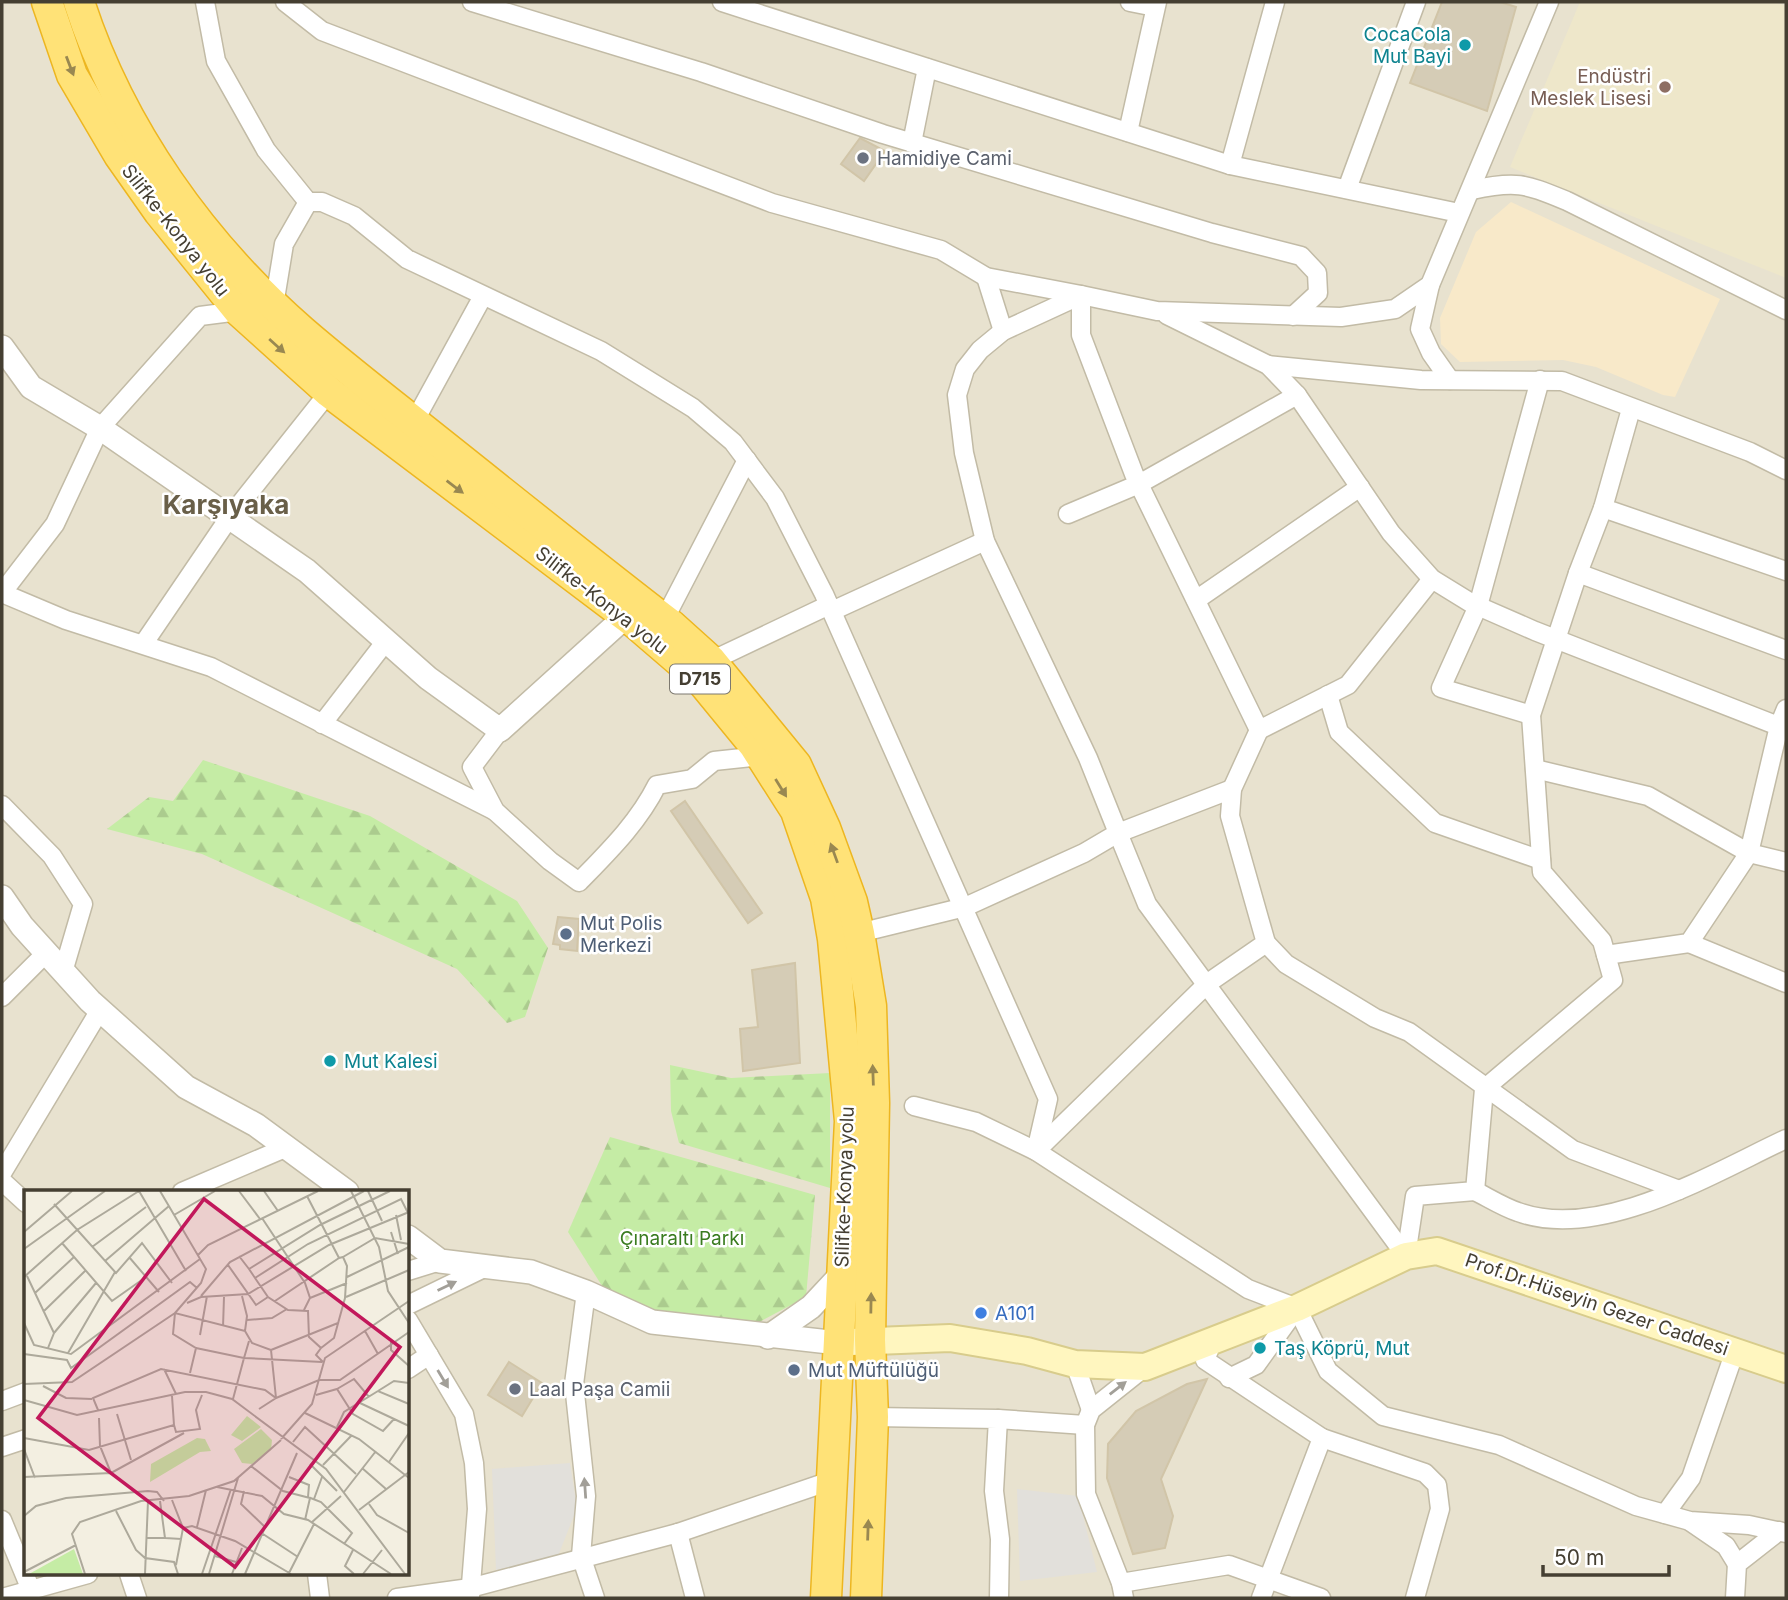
<svg xmlns="http://www.w3.org/2000/svg" width="1788" height="1600" viewBox="0 0 1788 1600" font-family="Inter,sans-serif">
	<style>
		.residential { fill: #e8e2cf; fill-rule: evenodd }
		.commercial { fill: #f8e9c9 }
		.education { fill: #eee7ca }
		.forest { fill: url(#forest-firs) }
		.parking { fill: #e2e0db }
		.building { fill: #d5ccb6; stroke: #d1c5a8; stroke-width: 2 }
		.lines { fill: none; stroke-linecap: round; stroke-linejoin: round }
		.minor-casing { stroke: #c2bba6; stroke-width: 21 }
		.tertiary-casing { stroke: #c2bba6; stroke-width: 26 }
		.secondary-casing { stroke: #d8cc8c; stroke-width: 30 }
		.trunk-casing { stroke: #edb621; stroke-width: 33 }
		.minor { stroke: #fff; stroke-width: 18 }
		.tertiary { stroke: #fff; stroke-width: 23 }
		.secondary { stroke: #fff6bf; stroke-width: 26 }
		.trunk { stroke: #ffe277; stroke-width: 30 }
		.oneway { fill: #998851 }
		.oneway2 { fill: #a29f98 }
		.culture-dot { fill: #0f9aa8; stroke: #fff; stroke-width: 2.5 }
		.education-dot { fill: #8d6e63; stroke: #fff; stroke-width: 2.5 }
		.worship-dot { fill: #6b7280; stroke: #fff; stroke-width: 2.5 }
		.service-dot { fill: #5c6f8a; stroke: #fff; stroke-width: 2.5 }
		.shop-dot { fill: #3f7fe0; stroke: #fff; stroke-width: 2.5 }
		.labels { text-anchor: middle; stroke-width: 5; stroke-linejoin: round; paint-order: stroke }
		.shield { fill: #fff; stroke: #7d7970; stroke-width: 2 }
		.shield-label { font-size: 18px; font-weight: bold; fill: #453f32 }
		.culture-label { font-size: 19px; fill: #0d838f; stroke: #fff; text-anchor: start }
		.education-label { font-size: 19px; fill: #785e54; stroke: #fff; text-anchor: end }
		.worship-label { font-size: 19px; fill: #5b616d; stroke: #fff; text-anchor: start }
		.street-label { font-size: 19px; fill: #453f32; stroke: #fff }
		.service-label { font-size: 19px; fill: #4e5e75; stroke: #fff; text-anchor: start }
		.park-label { font-size: 19px; fill: #3a7c20; stroke: #fff }
		.shop-label { font-size: 19px; fill: #366cbe; stroke: #fff; text-anchor: start }
		.district-label { font-size: 26px; font-weight: bold; fill: #695f48; stroke: #fff }
		.inset-road { fill: none; stroke: #ada99b; stroke-width: 2 }
		.view { fill: #c2185b; fill-opacity: 0.15; stroke: #c2185b; stroke-width: 3.5 }
		.inset-edge { fill: none; stroke: #453f32; stroke-width: 3.5 }
	</style>
	<defs>
		<pattern id="forest-firs" width="22" height="20" patternUnits="userSpaceOnUse" patternTransform="scale(1.75)"><rect width="22" height="20" fill="#c5eca5"/><path d="M5 1l3.5 6h-7zM16 11l3.5 6h-7z" fill="#abcb8e"/></pattern>
	</defs>
	<rect width="100%" height="100%" fill="#f3efe1"/>
	<path class="residential" d="M2,2H1786V1598H2ZM26,1192H408V1574H26Z"/>
	<polygon class="commercial" points="1511,202 1720,299 1675,397 1663,395 1596,367 1563,360 1460,362 1441,344 1440,318 1476,232"/>
	<polygon class="education" points="1580,2 1774,2 1786,6 1786,278 1510,167"/>
	<g class="forest">
		<polygon points="203,760 370,816 517,901 548,948 525,1017 507,1023 457,969 202,854 107,829 149,797 173,801"/>
		<polygon points="670,1065 731,1078 830,1073 830,1188 679,1143 671,1111"/>
		<polygon points="610,1137 815,1195 806,1297 748,1328 657,1313 604,1289 568,1232"/>
	</g>
	<g class="parking">
		<polygon points="570,1463 577,1508 558,1556 496,1570 492,1469"/>
		<polygon points="1017,1489 1078,1496 1097,1572 1020,1581"/>
	</g>
	<g class="building">
		<polygon points="1442,2 1500,2 1516,7 1487,111 1410,83"/>
		<polygon points="860,138 885,151 864,181 841,164"/>
		<polygon points="685,801 762,913 748,923 671,811"/>
		<polygon points="558,917 579,919 577,951 560,949 560,945 553,944"/>
		<polygon points="795,963 800,1063 743,1071 740,1029 758,1027 752,970"/>
		<polygon points="509,1362 542,1383 522,1416 488,1395"/>
		<polygon points="1207,1379 1161,1479 1173,1516 1165,1548 1133,1554 1107,1478 1108,1444 1136,1411 1187,1384"/>
	</g>
	<g class="lines">
		<defs>
			<g id="minor">
				<polyline points="205,2 216,61 266,150 308,202"/>
				<polyline points="285,2 322,31 772,203 941,250 986,277 1081,295 1081,335 1134,474 1259,730 1348,685 1432,579"/>
				<polyline points="472,2 701,72 883,134 1212,233 1301,256 1317,273 1318,293 1293,316"/>
				<polyline points="722,2 1230,165 1459,213"/>
				<polyline points="1130,2 1155,7"/>
				<polyline points="1128,132 1157,2"/>
				<polyline points="912,143 927,68"/>
				<polyline points="1230,165 1275,2"/>
				<polyline points="1347,189 1416,2"/>
				<path d="M1472,190C1517,180 1525,184 1567,201L1786,310"/>
				<polyline points="986,277 1003,331"/>
				<polyline points="1430,285 1420,329 1431,353 1450,380"/>
				<polyline points="274,305 284,244 308,202 322,202 354,216 407,259 601,351 693,408 733,442 775,498 824,594 1048,1099 1036,1151 1248,1289 1297,1308 1328,1371 1383,1416 1499,1445 1636,1506 1690,1521 1749,1525 1786,1533"/>
				<polyline points="239,311 200,316 100,428 55,524 2,593 66,620 211,667 495,811"/>
				<polyline points="1167,315 1268,365 1297,395 1391,533 1432,579 1471,603 1535,631 1786,729"/>
				<polyline points="1268,365 1421,380 1562,381 1750,452 1786,470"/>
				<polyline points="1631,409 1603,508 1786,571"/>
				<polyline points="414,422 483,296"/>
				<polyline points="1603,508 1578,573 1786,650"/>
				<polyline points="1068,514 1139,484 1297,395"/>
				<polyline points="1196,600 1360,487"/>
				<polyline points="832,611 985,541"/>
				<polyline points="664,620 747,460"/>
				<polyline points="144,643 229,518 329,392"/>
				<polyline points="711,661 829,605"/>
				<polyline points="1328,695 1339,732 1435,823 1541,860"/>
				<polyline points="1531,715 1441,688 1478,606 1540,380"/>
				<polyline points="322,724 386,641"/>
				<path d="M500,730L472,767L495,811L550,861L579,882C608,852 638,823 657,785L692,779L714,761L761,756"/>
				<polyline points="1535,769 1648,796 1749,853 1786,862"/>
				<polyline points="1232,789 1118,833 1147,904 1406,1256"/>
				<polyline points="2,805 52,856 83,904 63,972"/>
				<polyline points="859,933 965,907 1084,853 1118,833 1088,758 985,541 964,453 957,395 965,369 980,350 1003,331 1081,295 1157,311 1341,317 1395,309 1430,285 1549,2"/>
				<polyline points="1266,943 1286,964 1375,1018 1409,1032 1573,1150 1679,1190"/>
				<polyline points="1689,943 1786,983"/>
				<polyline points="1606,955 1689,943 1749,853 1779,726 1786,709"/>
				<polyline points="2,997 46,953"/>
				<polyline points="914,1106 976,1122 1036,1151 1208,983 1266,943 1230,816 1232,789 1259,730"/>
				<polyline points="2,1173 100,1010"/>
				<polyline points="2,1181 26,1203"/>
				<path d="M1475,1191C1489,1198 1503,1207 1518,1212C1600,1242 1713,1173 1786,1139"/>
				<polyline points="182,1192 285,1148"/>
				<polyline points="1406,1256 1415,1196 1475,1191 1484,1089 1613,980 1602,941 1542,872 1531,715 1578,573"/>
				<polyline points="408,1271 440,1261"/>
				<polyline points="586,1292 574,1384 586,1496 581,1556 595,1598"/>
				<polyline points="408,1305 486,1267"/>
				<polyline points="408,1320 464,1414 474,1463 477,1509 470,1597"/>
				<polyline points="1212,1343 1205,1360 1322,1438 1261,1598"/>
				<polyline points="1075,1364 1091,1410"/>
				<polyline points="408,1369 429,1355"/>
				<polyline points="1229,1378 1256,1365 1297,1308"/>
				<polyline points="2,1401 26,1392"/>
				<polyline points="873,1417 998,1419 994,1491 1000,1539 999,1598"/>
				<polyline points="998,1419 1085,1425"/>
				<polyline points="1322,1438 1425,1473 1437,1485 1440,1509 1415,1598"/>
				<polyline points="2,1447 26,1439"/>
				<polyline points="1665,1514 1691,1478 1735,1351"/>
				<polyline points="2,1520 31,1590"/>
				<polyline points="1691,1522 1726,1546 1737,1564"/>
				<polyline points="678,1533 695,1598"/>
				<polyline points="129,1574 137,1598"/>
				<polyline points="317,1574 320,1598"/>
				<polyline points="1121,1583 1229,1565 1321,1598"/>
				<polyline points="2,1598 88,1574"/>
				<polyline points="397,1598 470,1588 678,1533 833,1480"/>
				<polyline points="1124,1598 1121,1583 1086,1494 1085,1425 1091,1410 1145,1367"/>
				<polyline points="1735,1598 1737,1564 1779,1531"/>
			</g>
			<g id="tertiary">
				<polyline points="2,347 31,387 100,428 307,571 428,678 500,730 636,607"/>
				<polyline points="2,897 22,926 90,1001 186,1087 256,1125 347,1192"/>
				<polyline points="408,1237 440,1261 531,1272 586,1292 652,1322 838,1343"/>
				<polyline points="768,1337 811,1307 840,1276"/>
			</g>
			<polyline id="secondary" points="851,1342 950,1338 1027,1351 1075,1364 1145,1367 1297,1308 1406,1256 1437,1251 1786,1369"/>
			<g id="trunk">
				<polyline points="47,2 72,75 119,155 159,212 239,311 329,392 635,623 699,678 754,745 796,811 826,898 833,939 850,1121 826,1598"/>
				<path d="M79,2C120,129 202,244 302,331C346,369 393,405 438,441C516,503 593,565 671,625L711,661L796,765L825,828L852,902L859,933L871,1006L874,1103L870,1340L873,1417L866,1598"/>
			</g>
		</defs>
		<use href="#minor" class="minor-casing"/>
		<use href="#tertiary" class="tertiary-casing"/>
		<use href="#secondary" class="secondary-casing"/>
		<use href="#trunk" class="trunk-casing"/>
		<use href="#minor" class="minor"/>
		<use href="#tertiary" class="tertiary"/>
		<use href="#secondary" class="secondary"/>
		<use href="#trunk" class="trunk"/>
	</g>
	<defs><path id="oneway-solid" d="M-6-.8H1V-3.2L6.5 0L1 3.2V.8H-6Z" transform="scale(1.75)"/></defs>
	<g class="oneway">
		<use href="#oneway-solid" transform="translate(70 66) rotate(69)"/>
		<use href="#oneway-solid" transform="translate(277 346) rotate(42)"/>
		<use href="#oneway-solid" transform="translate(455 487) rotate(37)"/>
		<use href="#oneway-solid" transform="translate(781 788) rotate(58)"/>
		<use href="#oneway-solid" transform="translate(834 853) rotate(-110)"/>
		<use href="#oneway-solid" transform="translate(873 1075) rotate(-92)"/>
		<use href="#oneway-solid" transform="translate(871 1303) rotate(-89)"/>
		<use href="#oneway-solid" transform="translate(868 1530) rotate(-88)"/>
	</g>
	<g class="oneway2">
		<use href="#oneway-solid" transform="translate(447 1286) rotate(-26)"/>
		<use href="#oneway-solid" transform="translate(443 1379) rotate(59)"/>
		<use href="#oneway-solid" transform="translate(1118 1388) rotate(-38)"/>
		<use href="#oneway-solid" transform="translate(585 1488) rotate(-94)"/>
	</g>
	<g class="culture-dot">
		<circle cx="1465" cy="45" r="7"/>
		<circle cx="330" cy="1061" r="7"/>
		<circle cx="1260" cy="1348" r="7"/>
	</g>
	<circle class="education-dot" cx="1665" cy="87" r="7"/>
	<g class="worship-dot">
		<circle cx="863" cy="158" r="7"/>
		<circle cx="515" cy="1389" r="7"/>
	</g>
	<g class="service-dot">
		<circle cx="566" cy="934" r="7"/>
		<circle cx="794" cy="1370" r="7"/>
	</g>
	<circle class="shop-dot" cx="981" cy="1313" r="7"/>
	<g class="labels">
		<rect class="shield" x="670" y="664.5" width="60" height="29" rx="5"/>
		<g class="shield-label">
			<text x="700" y="685">D715</text>
		</g>
		<g class="culture-label">
			<text x="1451" y="41" text-anchor="end">CocaCola<tspan x="1451" dy="22">Mut Bayi</tspan></text>
			<text x="344" y="1068">Mut Kalesi</text>
			<text x="1274" y="1355">Taş Köprü, Mut</text>
		</g>
		<g class="education-label">
			<text x="1651" y="83">Endüstri<tspan x="1651" dy="22">Meslek Lisesi</tspan></text>
		</g>
		<g class="worship-label">
			<text x="877" y="165">Hamidiye Cami</text>
			<text x="529" y="1396">Laal Paşa Camii</text>
		</g>
		<g class="street-label">
			<text transform="translate(176 230) rotate(52)" y="7">Silifke-Konya yolu</text>
			<text transform="translate(602 600) rotate(38)" y="7">Silifke-Konya yolu</text>
			<text transform="translate(844 1187) rotate(-88)" y="7">Silifke-Konya yolu</text>
			<text transform="translate(1597 1304) rotate(19)" y="7">Prof.Dr.Hüseyin Gezer Caddesi</text>
		</g>
		<g class="service-label">
			<text x="580" y="930">Mut Polis<tspan x="580" dy="22">Merkezi</tspan></text>
			<text x="808" y="1377">Mut Müftülüğü</text>
		</g>
		<g class="park-label">
			<text x="682" y="1245">Çınaraltı Parkı</text>
		</g>
		<g class="shop-label">
			<text x="995" y="1320">A101</text>
		</g>
		<g class="district-label">
			<text x="226" y="514">Karşıyaka</text>
		</g>
	</g>
	<g transform="translate(24 1190)">
		<rect width="385" height="385" fill="#f3efe1"/>
		<path d="M223,226L237,237L218,251L207,245ZM237,239L248,250L247,260L228,274L218,273L210,259ZM173,248L181,249L187,261L176,262L126,292L127,274Z" fill="#c5eca5"/>
		<path d="M50,359L59,384H5Z" fill="#c5eca5"/>
		<path class="inset-road" d="M115,1L162,81M136,1L182,79L177,93L151,123L149,144L172,158L220,168L209,209M215,1L236,29M240,1L254,21M327,1L355,57L364,101L385,133M344,1L358,31M30,14L92,83L118,53L148,93M150,25L191,1M372,25L377,50M238,28L281,93L286,108L280,120M0,42L48,1M367,42L374,64M38,53L88,111L122,87M68,57L122,17M0,59L81,1M174,65L184,55L294,1M215,66L225,79L296,35L366,1M105,67L135,102M319,67L351,48L385,54M81,71L145,16M204,75L232,115L244,107M225,79L231,88L284,54L377,9L384,23M3,86L30,143L24,158M0,87L53,40L115,1M323,87L385,57M231,88L244,107L264,120L284,121L285,147L297,158L292,165L299,172M11,103L50,67M177,106L206,72L340,1M322,107L385,80M286,108L323,93M251,111L315,68L283,6M163,113L177,107L224,104L305,55L385,22M19,122L61,81M223,130L248,128L263,119M0,133L10,155L47,164L176,69M199,137L200,107M221,141L228,153L247,160L252,208L235,219M341,141L354,164M30,143L72,93M176,145L183,106M225,151L220,168L298,172M367,152V160L385,176M297,158L310,148L321,108L323,76L319,67L315,68M247,160L314,133M44,163L91,82M0,164L43,170L47,178L166,92L173,98M140,179L152,204M166,183L172,158M0,194L48,192L151,123L221,141L223,126L218,106M19,196L42,208L68,209M313,199L330,189L345,207M354,201L370,191L385,193M292,205L313,199L329,224L359,241L370,229M0,210L53,225L161,202H182L208,209L302,279L381,384M336,213L385,236M74,220L69,208L137,179L241,200L252,208L295,190H316L385,142M281,223L335,249L385,288M93,224L107,270M75,228L76,256L87,283L160,243M150,235L152,242L176,239L172,220L178,205M313,237L320,222L354,201L385,214M0,248L65,260L150,235L148,206M257,249L288,214L301,168L385,111M269,252L281,237L332,284M0,259L11,288M365,272L385,243M286,274L313,301M299,275L328,245M227,276L259,301L286,308L281,330M338,278L362,299M0,287L87,283M265,287L285,295L284,307L297,312L328,343L320,354M193,297L238,306L260,324L284,330L367,384M220,301L217,314L242,338M320,302L352,261M290,309L298,287M148,310L159,338M345,314L353,325L385,343M335,320L385,282M92,321L112,360L121,368L150,372L154,384M0,326L12,316L42,308L124,301L133,302L140,311M287,333L317,306M173,337L182,300M239,344L274,367M123,348H141L136,311M141,348L157,349L159,338L168,336L211,351L267,384M329,360L321,376L330,384M191,366L212,372M152,375L157,349M0,382L52,355M265,383L290,334M61,384L48,344L56,332L117,311L165,306L210,291L257,250M121,384L124,311M178,384L207,299M185,384L214,288M208,384L218,358M221,384L273,263M339,384L358,360"/>
		<path class="view" d="M180,9L376,157L211,377L14,228Z"/>
		<rect width="385" height="385" class="inset-edge"/>
	</g>
	<rect width="1788" height="1600" fill="none" stroke="#453f32" stroke-width="7"/>
	<path d="M1543 1565v10h126v-10" fill="none" stroke="#453f32" stroke-width="3.5"/>
	<text x="1554" y="1565" font-size="21" fill="#453f32" stroke="#ffffff" stroke-width="5" paint-order="stroke">50 m</text>
</svg>
